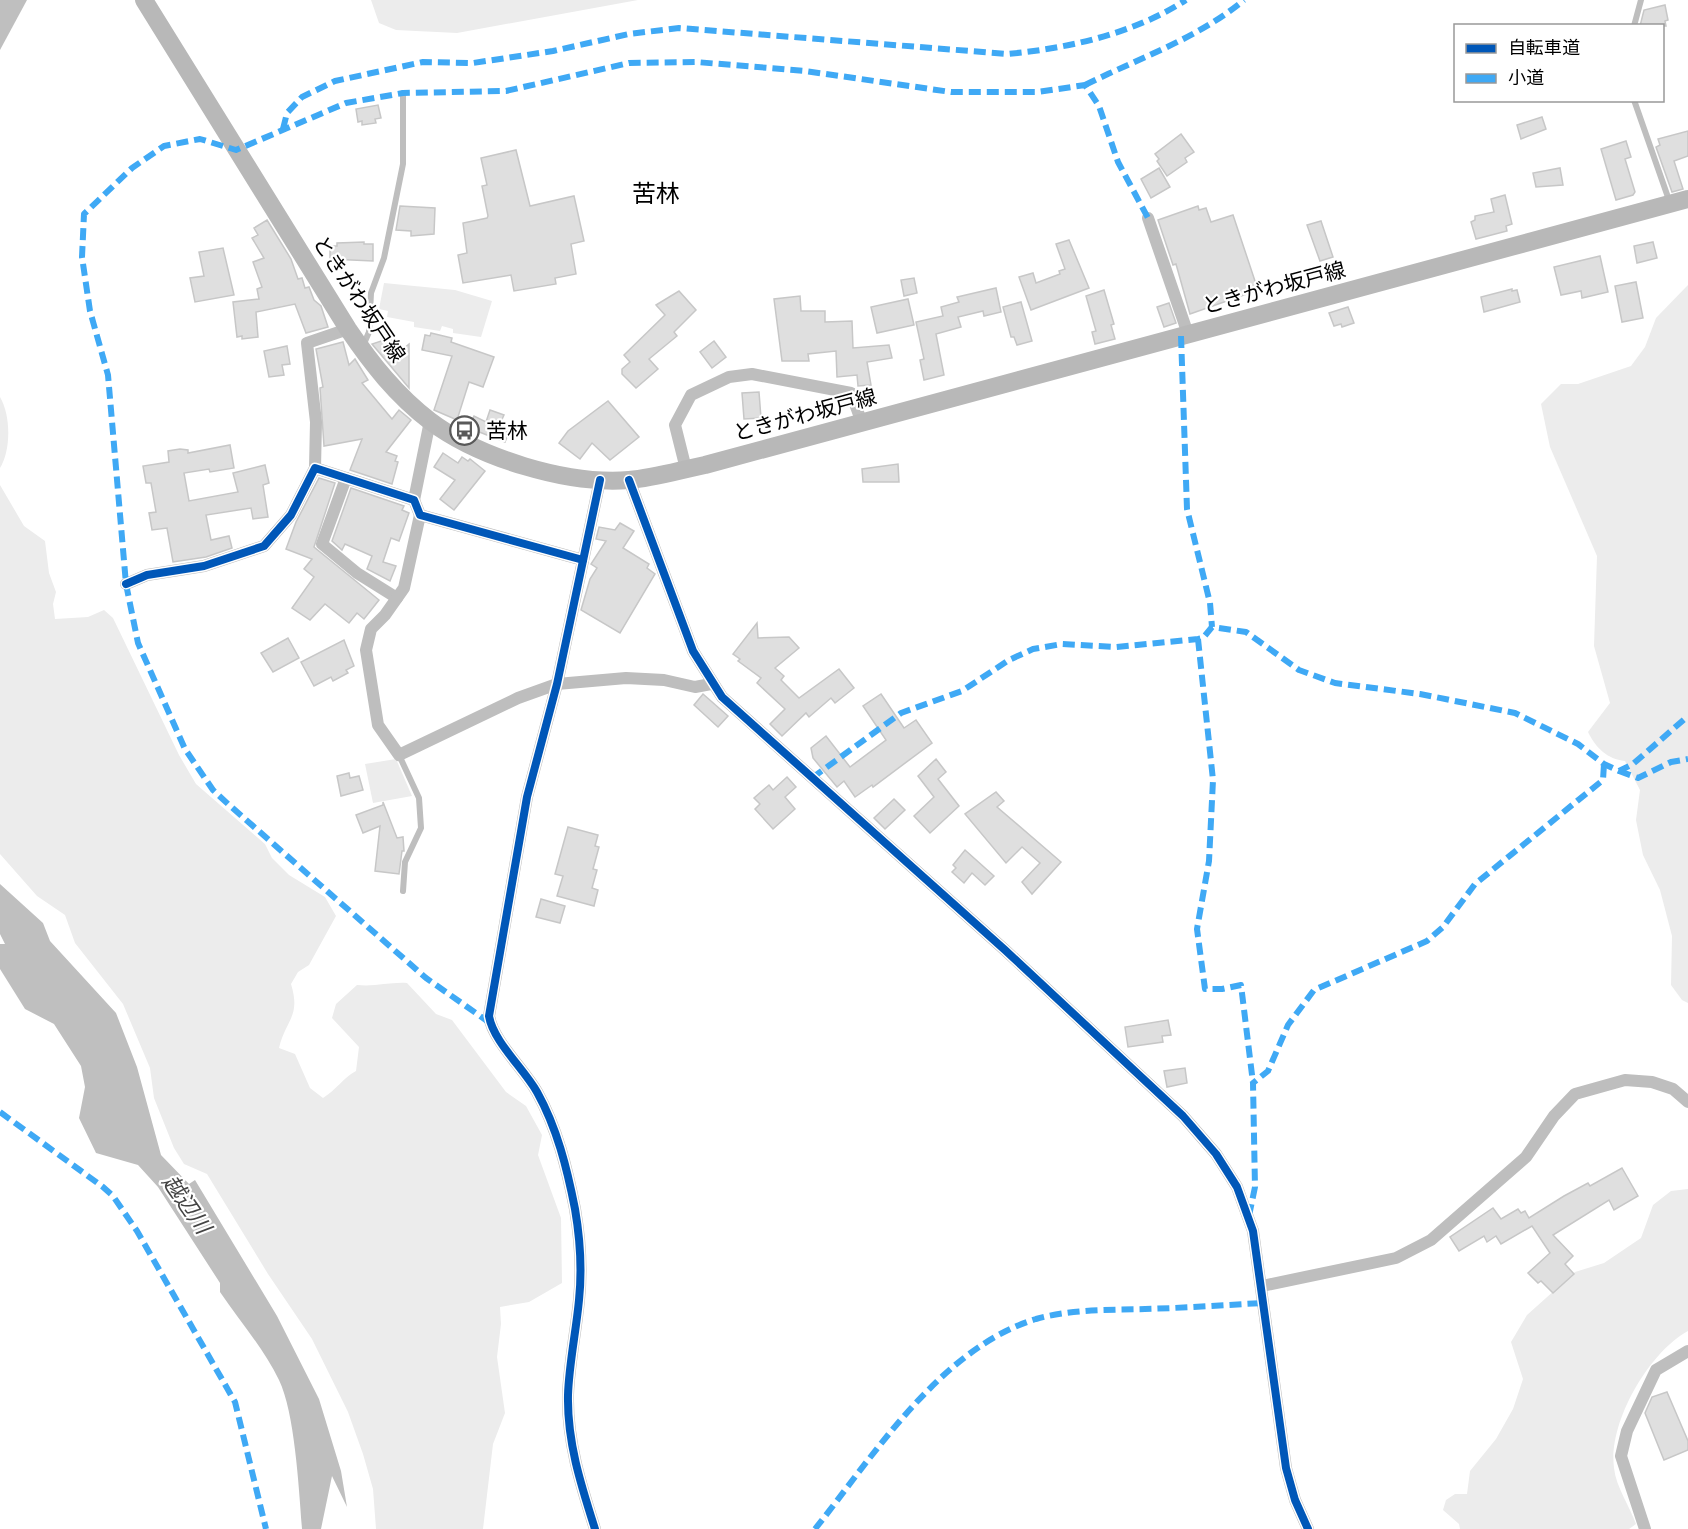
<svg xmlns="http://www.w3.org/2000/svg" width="1688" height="1529" viewBox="0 0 1688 1529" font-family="Arial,'Noto Sans JP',sans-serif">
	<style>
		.green { fill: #ececec }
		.water { fill: #bfbfbf }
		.building { fill: #dfdfdf; stroke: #c7c7c7; stroke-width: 1.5 }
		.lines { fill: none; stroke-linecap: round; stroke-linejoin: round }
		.lane { stroke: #bebebe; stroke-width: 6 }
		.street { stroke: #bebebe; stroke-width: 12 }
		.secondary { stroke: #b8b8b8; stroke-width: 18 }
		.quiet { stroke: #3fa9f5; stroke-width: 6; stroke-dasharray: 12 6; stroke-linecap: butt }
		.cycleway-casing { stroke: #fff; stroke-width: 11 }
		.cycleway { stroke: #0057b8; stroke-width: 8 }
		.labels { text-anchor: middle; stroke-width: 4.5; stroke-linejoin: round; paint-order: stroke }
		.street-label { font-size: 21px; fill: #000; stroke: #fff }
		.poi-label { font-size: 21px; fill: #000; stroke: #fff; text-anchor: start }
		.water-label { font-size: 22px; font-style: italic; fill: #444; stroke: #fff }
		.quarter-label { font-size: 24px; fill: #000; stroke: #fff }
	</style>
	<rect width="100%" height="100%" fill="#fff"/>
	<g class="green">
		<polygon points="371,0 638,0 457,33 396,30 379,23"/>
		<polygon points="384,283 455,290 492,301 481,337 453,333 453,329 442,326 440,331 414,327 414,322 387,317 388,311 379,309"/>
		<path d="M1688,285V1003L1682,1000L1671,985L1672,936L1660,890L1643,855L1636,820L1640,790L1625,761C1607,759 1596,748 1588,732L1610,703L1594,646L1597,556L1550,447L1541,404L1561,384H1578L1631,366L1645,347L1656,318Z"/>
		<path d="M0,397C11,416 11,450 0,468Z"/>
		<path d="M0,485L24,526L45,541L49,573L56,592L53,604L55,619L88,617L104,610L113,618L179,755L196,784L265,844L272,858L289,875L325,897L336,916L309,965L298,972L291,984C301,1017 286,1019 279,1048L295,1054L310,1088L323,1098C336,1090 343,1078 356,1071L359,1047L332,1018L336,1004L357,985C375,987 389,982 407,983L436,1014L452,1020L506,1092L526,1106L542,1135L538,1155L561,1218L562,1283L529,1302L500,1307L501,1324L497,1357L505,1413L493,1444L483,1529H376L373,1489L363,1454L348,1412L312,1339L268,1274L207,1174L184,1164L174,1148L154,1098L150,1068L123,1004L75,943L65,915L37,896L0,854Z"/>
		<polygon points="396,759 412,796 373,803 365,764"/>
		<path d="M1688,1189V1331C1648,1353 1608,1423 1614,1468C1616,1487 1630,1507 1636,1524L1629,1529H1460L1459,1524L1443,1510L1446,1500L1455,1494H1467L1470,1471L1496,1439L1513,1409L1523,1379L1511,1342L1527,1315L1575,1272L1604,1263L1641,1238L1653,1205L1671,1191Z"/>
	</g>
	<g class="water">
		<polygon points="0,0 27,0 0,50"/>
		<path d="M0,884L43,923L50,941L116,1013L137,1067L161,1155L189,1184L195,1180L277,1316L319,1399L341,1471L347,1507L332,1476L321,1529H302C299,1490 295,1413 279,1380C264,1349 239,1320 220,1292V1283L158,1187L138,1165L96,1153L79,1118L85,1087L81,1066L54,1024L25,1009L0,969V944H5L0,934Z"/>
	</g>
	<g class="building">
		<polygon points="1665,5 1668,20 1665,21 1666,26 1640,26 1644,10"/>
		<polygon points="378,105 381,118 375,119 376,123 362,125 362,121 358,122 356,109"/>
		<polygon points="1542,117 1546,129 1521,139 1517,125"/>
		<polygon points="1688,131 1688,156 1674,161 1683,189 1672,192 1656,147 1660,145 1658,139"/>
		<polygon points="1181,134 1194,152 1185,158 1187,162 1167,176 1157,161 1159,159 1155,154"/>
		<polygon points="1626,141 1631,157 1625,159 1635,192 1633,195 1616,200 1601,149"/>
		<polygon points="516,150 530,206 574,196 584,241 571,244 576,274 555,278 556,284 514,291 511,275 463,283 458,255 467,253 463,223 487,218 488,216 482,186 487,185 481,158"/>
		<polygon points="1159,168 1170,187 1151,198 1141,179"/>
		<polygon points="1560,168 1563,185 1536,187 1533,173"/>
		<polygon points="1505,195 1512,224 1506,226 1507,231 1476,239 1471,222 1475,220 1475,216 1494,212 1491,199"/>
		<polygon points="400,206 435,208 434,234 411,236 411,231 396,230"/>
		<polygon points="1198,206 1199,210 1206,208 1211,222 1233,215 1258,290 1190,314 1176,264 1173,265 1158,220"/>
		<polygon points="267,220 291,259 298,279 302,278 305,288 309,287 314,300 321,306 328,327 306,333 295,304 256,312 258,337 242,339 242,336 237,337 233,302 259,299 257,289 262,287 253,262 264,258 252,238 258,235 254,228"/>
		<polygon points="1321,221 1333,257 1320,261 1307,225"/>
		<polygon points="1069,240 1089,288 1031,310 1019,277 1033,273 1036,283 1060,274 1059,271 1065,269 1056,244"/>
		<polygon points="364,242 364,244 373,244 373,261 330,259 330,246 337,246 337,243"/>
		<polygon points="1653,242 1657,258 1637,263 1634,246"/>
		<polygon points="223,248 234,295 195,302 190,278 204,276 199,252"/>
		<polygon points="1600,256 1608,292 1582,298 1581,291 1561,295 1554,267"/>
		<polygon points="914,278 917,293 904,296 901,280"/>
		<polygon points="1636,282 1643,318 1622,322 1615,286"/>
		<polygon points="996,288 1001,312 984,316 983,311 958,317 961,327 936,334 944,375 924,380 920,360 924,359 916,322 943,316 941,307 959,302 957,297"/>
		<polygon points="1512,289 1512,291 1517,290 1520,302 1484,312 1481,297"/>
		<polygon points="1104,290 1114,324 1111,325 1115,339 1095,344 1092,332 1096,331 1086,296"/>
		<polygon points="679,291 696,310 674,332 677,336 649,359 658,369 636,388 622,374 622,369 630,362 624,355 665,315 656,305"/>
		<polygon points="800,296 801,311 825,311 825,322 852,321 853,348 889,345 892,358 867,362 871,385 858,386 857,375 837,377 836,351 808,354 809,361 782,361 774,299"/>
		<polygon points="908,299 914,325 877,333 871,307"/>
		<polygon points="1021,302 1032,341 1017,345 1014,337 1011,337 1003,307"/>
		<polygon points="1169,303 1176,323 1164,327 1157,307"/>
		<polygon points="1348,307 1354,323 1342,327 1341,324 1334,326 1329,313"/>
		<polygon points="431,333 452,338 451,342 494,357 483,387 469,382 457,420 434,410 452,356 422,350 425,335 430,336"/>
		<polygon points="390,338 403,349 409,344 409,388 372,344"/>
		<polygon points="714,341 726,357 712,368 700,352"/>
		<polygon points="343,342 349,365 355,359 368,380 362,383 392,419 399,410 411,420 386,452 397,456 395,461 398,462 392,484 350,470 362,439 324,446 320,388 323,387 316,349"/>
		<polygon points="287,346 290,364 282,365 284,375 269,377 264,351"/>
		<polygon points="759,392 761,418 744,419 742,393"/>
		<polygon points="608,401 639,437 610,460 592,443 580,459 559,443 568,431"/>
		<polygon points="490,410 504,415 498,428 509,432 505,442 469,428 474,416 486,422"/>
		<polygon points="230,445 234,468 210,472 209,469 184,473 189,501 238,492 233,473 265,465 269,483 263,485 268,517 253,519 251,508 206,515 211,540 229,536 232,548 206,557 173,562 167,528 152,530 149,513 156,512 151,483 146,483 143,466 169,462 168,451 180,449 188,450 188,453"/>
		<polygon points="443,453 458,463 462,457 468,461 470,459 485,471 454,510 440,499 455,480 434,467"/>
		<polygon points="898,464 899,482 863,482 862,469"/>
		<polygon points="319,478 335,483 314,547 379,600 364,619 357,613 349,623 325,604 310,620 292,608 314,577 304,569 312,559 286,549 296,522"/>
		<polygon points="351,488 404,506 402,510 409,513 399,541 391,538 383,562 396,566 390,581 367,569 372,556 345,544 342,550 332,541"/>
		<polygon points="620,523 634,531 623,548 649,564 647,568 655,574 620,633 581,610 590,579 597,568 591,564 606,541 596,539 599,527 615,530"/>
		<polygon points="757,623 758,638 789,637 799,648 775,668 784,676 781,680 799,698 839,669 854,688 835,703 831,698 809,717 806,713 782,736 770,724 785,709 757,683 761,678 738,661 740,659 733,654"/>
		<polygon points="288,638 299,658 273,672 261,653"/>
		<polygon points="344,640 354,666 346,670 348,673 333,681 331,677 314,686 301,662"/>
		<polygon points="703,694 728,716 718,727 694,705"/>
		<polygon points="881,694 904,728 916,720 932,743 873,787 872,785 855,797 844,781 837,787 813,758 811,748 826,736 850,767 886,740 863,706"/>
		<polygon points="936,759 946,772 938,779 959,806 930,833 914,816 934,797 918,776"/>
		<polygon points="349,773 350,778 359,776 363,790 341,796 337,776"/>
		<polygon points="787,777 796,787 785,797 795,809 773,829 755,809 760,804 754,798 769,785 773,790"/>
		<polygon points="996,792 1004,801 997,807 1061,862 1032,894 1022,882 1040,863 1022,847 1006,863 965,814"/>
		<polygon points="894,799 905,810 885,829 874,818"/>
		<polygon points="383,802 397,838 403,837 404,851 402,851 399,874 375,871 380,826 363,833 356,815 383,805"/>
		<polygon points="568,827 598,835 595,846 599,847 593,869 597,870 592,888 598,890 594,906 557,896 563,876 555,874"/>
		<polygon points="965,850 994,876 985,885 972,873 964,883 952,872 956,868 953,865"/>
		<polygon points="541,899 565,906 560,923 536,917"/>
		<polygon points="1168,1020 1171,1035 1162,1036 1163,1042 1128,1047 1125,1027"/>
		<polygon points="1185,1068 1187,1083 1167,1087 1164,1071"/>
		<polygon points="1622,1168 1638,1196 1614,1210 1609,1200 1553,1235 1573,1256 1565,1264 1574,1274 1553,1293 1541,1281 1538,1283 1528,1273 1550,1253 1532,1226 1501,1244 1496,1236 1487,1242 1484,1236 1459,1251 1450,1237 1493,1208 1501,1219 1518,1209 1521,1213 1525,1211 1529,1218 1564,1196 1588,1183 1590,1186"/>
		<polygon points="1667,1392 1688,1441 1688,1450 1664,1460 1645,1413 1652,1397"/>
	</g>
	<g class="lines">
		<g class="lane">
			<polyline points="1634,26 1641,0"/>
			<polyline points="1634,100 1670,203"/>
			<polyline points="363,346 369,332 371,293 384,258 403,164 403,93"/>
			<polyline points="399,755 419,798 421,828 405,862 403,891"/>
		</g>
		<g class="street">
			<polyline points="1148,218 1188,334"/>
			<polyline points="315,468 316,422 307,343 348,329"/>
			<polyline points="686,469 675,425 691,395 729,377 752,374 851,393 862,423"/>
			<polyline points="346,478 322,544 357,573 397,598"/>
			<polyline points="629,480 693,651 722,697 1005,950 1183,1116 1216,1154 1237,1187 1253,1231 1286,1468 1295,1500 1308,1529"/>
			<polyline points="414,500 430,421"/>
			<polyline points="420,515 404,588 385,615 371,629 366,650 378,725 399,755 518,698 557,684 626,678 664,680 695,687 711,684"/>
			<polyline points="126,584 147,575 204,566 264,546 291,515 315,468 414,500 420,515 583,560"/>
			<polyline points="1262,1286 1396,1258 1431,1240 1526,1157 1554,1116 1575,1094 1625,1080 1652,1082 1673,1089 1688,1102"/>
			<path d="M595,1529C581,1485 567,1442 568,1395C569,1364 576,1332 579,1300C582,1271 580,1238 575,1209C567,1168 557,1128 537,1092C524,1069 493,1041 489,1016L527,797L557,684L600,480"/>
			<polyline points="1645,1529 1621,1456 1627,1431 1656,1370 1688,1351"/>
		</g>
		<path class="secondary" d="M144,0L348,329C371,363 396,395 430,421C479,458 567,485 629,480C654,478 680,470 705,465L1688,199"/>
		<g class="quiet">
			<path d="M1085,85C1139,58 1197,39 1244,0"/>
			<path d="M283,129L287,113L302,97L335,81L423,62L473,63L553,51L629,34L679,28L1008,54C1069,48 1133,34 1186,0"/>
			<polyline points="1181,336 1187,509 1210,603 1212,627"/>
			<polyline points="1198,639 1213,780 1209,861 1197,929 1205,989 1222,989 1241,985 1253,1083"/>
			<polyline points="1619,771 1638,778 1671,762 1688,759"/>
			<polyline points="812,778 901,713 962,691 1009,660 1033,649 1062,644 1116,647 1198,639 1203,638 1212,627 1246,632 1299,670 1335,683 1420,694 1515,713 1578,744 1604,764 1619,771 1633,764 1688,716"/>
			<polyline points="490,1023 426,978 228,804 213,790 185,749 138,643 126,584 108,375 90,311 82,257 84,214 132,168 164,146 200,139 236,150 346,103 403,93 506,91 629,63 696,62 805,71 951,92 1038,92 1085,85 1099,106 1118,162 1148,218"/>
			<polyline points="0,1112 103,1187 113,1196 137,1231 235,1402 266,1529"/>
			<polyline points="1249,1216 1255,1187 1253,1083 1268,1071 1288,1025 1314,990 1427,941 1443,927 1475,884 1603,780 1604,764"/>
			<path d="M815,1529C874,1455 941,1348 1036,1319C1072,1309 1109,1310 1145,1309C1184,1308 1224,1305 1263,1303"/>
		</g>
		<defs>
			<g id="cycleway">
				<polyline points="629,480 693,651 722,697 1005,950 1183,1116 1216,1154 1237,1187 1253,1231 1286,1468 1295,1500 1308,1529"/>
				<polyline points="126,584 147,575 204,566 264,546 291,515 315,468 414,500 420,515 583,560"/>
				<path d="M595,1529C581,1485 567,1442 568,1395C569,1364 576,1332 579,1300C582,1271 580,1238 575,1209C567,1168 557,1128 537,1092C524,1069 493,1041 489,1016L527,797L557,684L600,480"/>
			</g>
		</defs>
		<use href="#cycleway" class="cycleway-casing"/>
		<use href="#cycleway" class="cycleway"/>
	</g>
	<defs>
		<symbol id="bus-ring" viewBox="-11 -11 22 22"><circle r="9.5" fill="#fff" stroke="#595959" stroke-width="1.5"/><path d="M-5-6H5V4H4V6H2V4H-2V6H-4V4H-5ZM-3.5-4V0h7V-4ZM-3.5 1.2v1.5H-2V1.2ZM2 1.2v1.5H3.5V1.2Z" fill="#595959"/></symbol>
	</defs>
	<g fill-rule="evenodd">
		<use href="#bus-ring" x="448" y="414" width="33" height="33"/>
	</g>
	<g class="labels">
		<g class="street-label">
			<text transform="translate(1274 288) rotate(-15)" y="7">ときがわ坂戸線</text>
			<text transform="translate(359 299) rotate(56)" y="7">ときがわ坂戸線</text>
			<text transform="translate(805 415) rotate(-15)" y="7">ときがわ坂戸線</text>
		</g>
		<g class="poi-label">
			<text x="486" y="438">苦林</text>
		</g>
		<g class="water-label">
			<text transform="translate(187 1204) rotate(55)" y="8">越辺川</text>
		</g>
		<g class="quarter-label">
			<text x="656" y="202">苦林</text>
		</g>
	</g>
	<rect x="1454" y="24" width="210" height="78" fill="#ffffff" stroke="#999999" stroke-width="1.5"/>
	<rect x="1466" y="44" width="30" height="9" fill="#0057b8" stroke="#999999" stroke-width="1.5"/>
	<text x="1508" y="54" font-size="18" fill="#000000">自転車道</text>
	<rect x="1466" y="74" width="30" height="9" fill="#3fa9f5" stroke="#999999" stroke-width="1.5"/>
	<text x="1508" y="84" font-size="18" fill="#000000">小道</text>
</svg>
